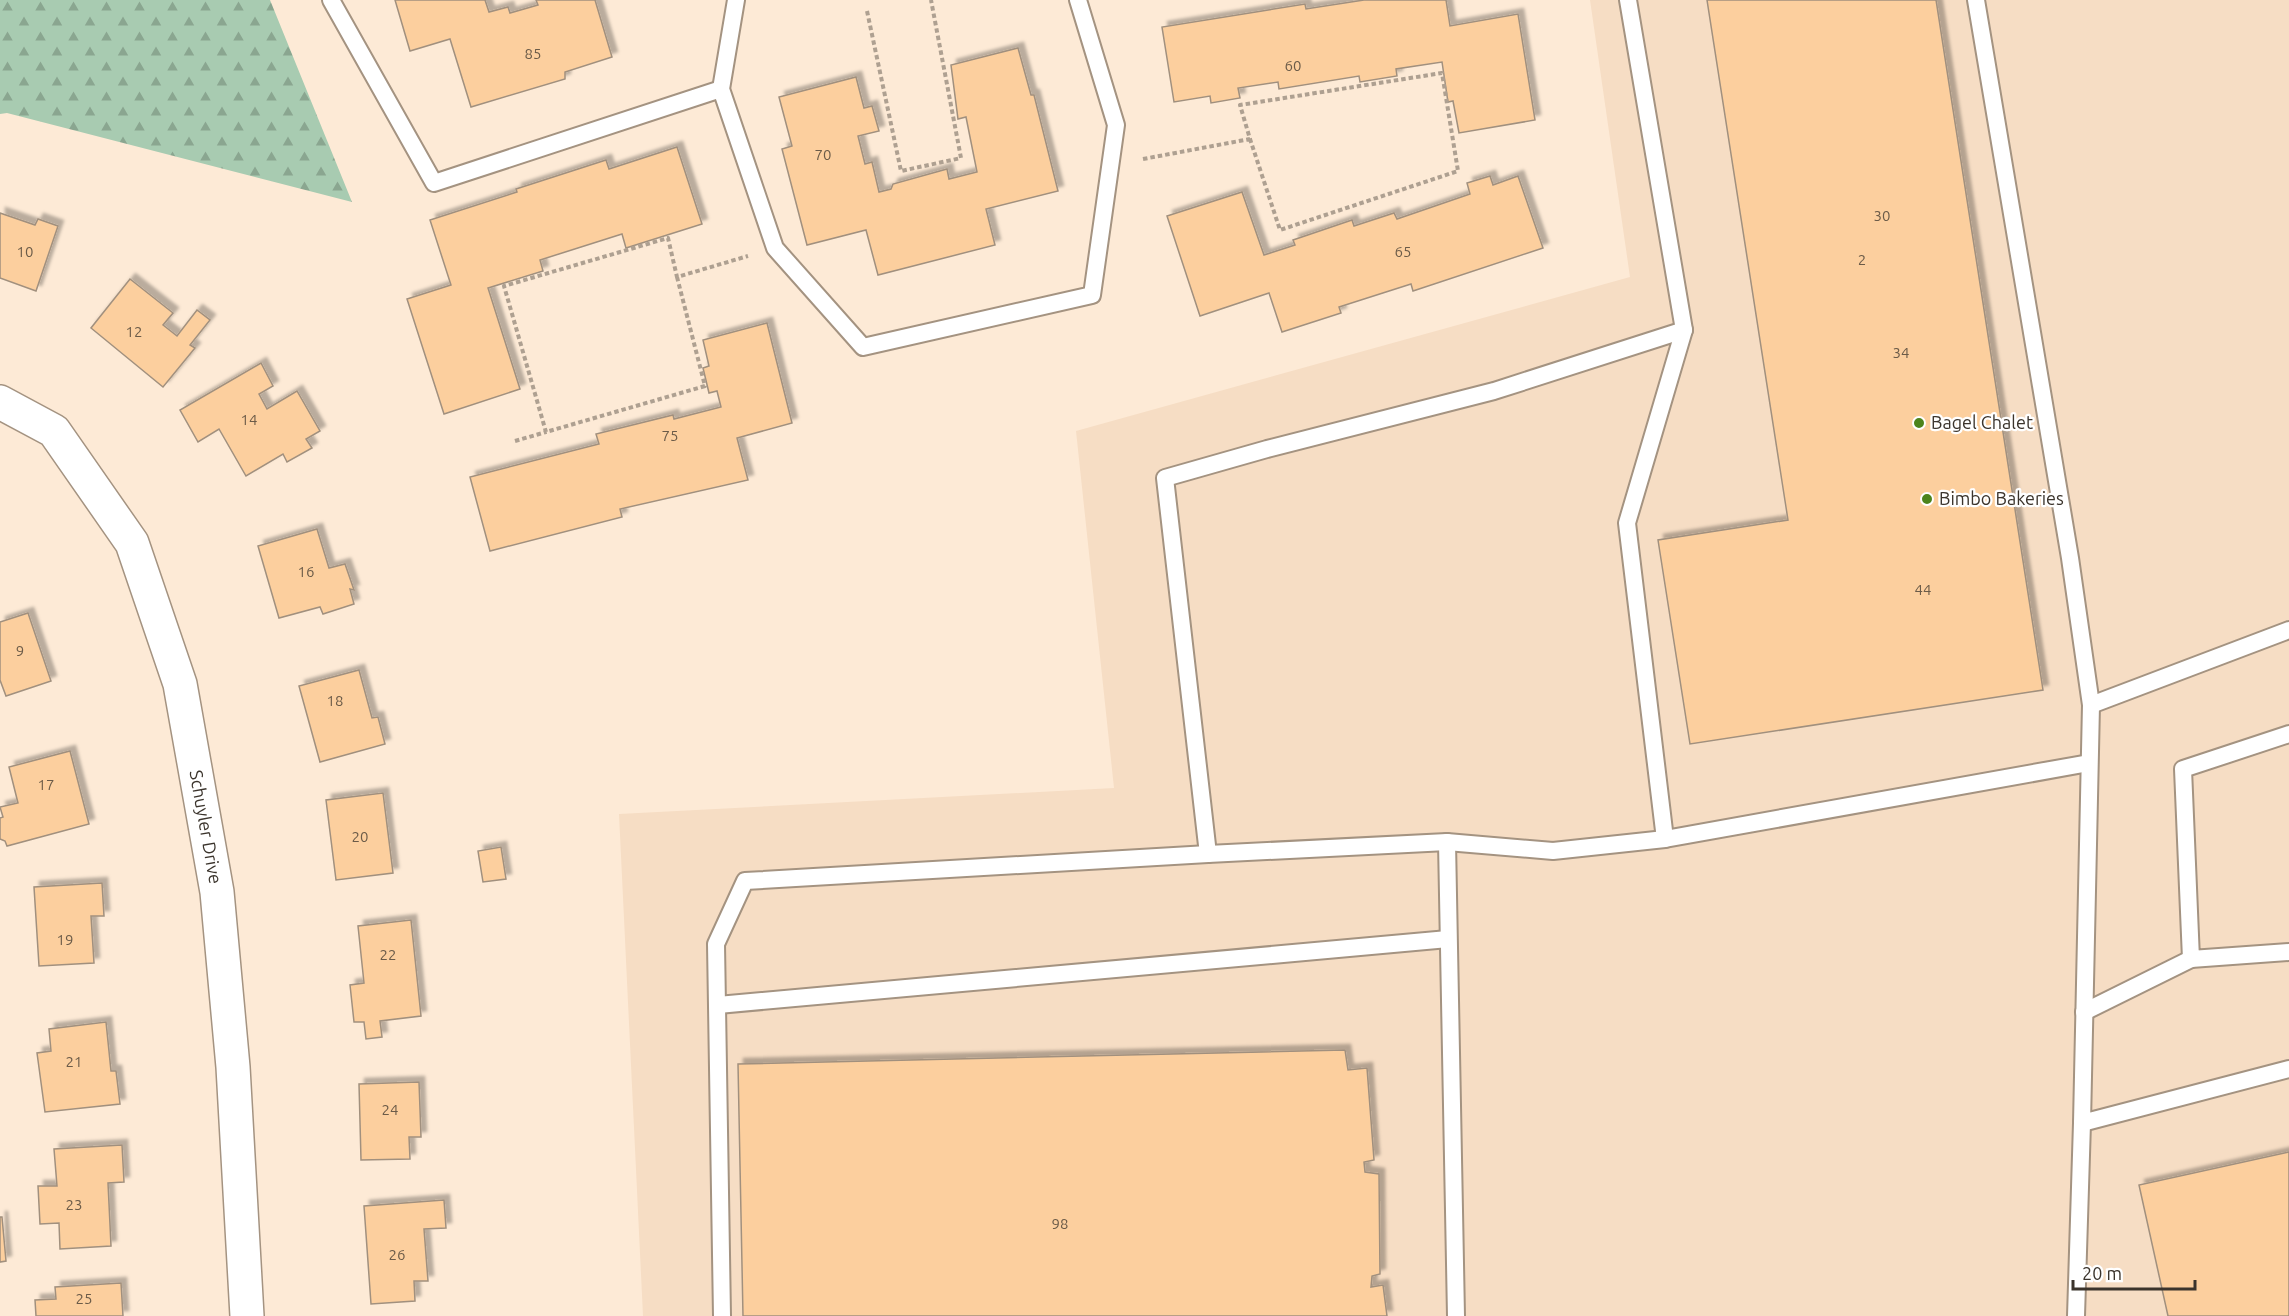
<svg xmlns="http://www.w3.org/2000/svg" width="2289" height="1316" viewBox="0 0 2289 1316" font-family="Ubuntu,sans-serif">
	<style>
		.built { fill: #f6ddc4 }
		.forest { fill: url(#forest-firs) }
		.building { fill: #fccf9e; stroke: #a1907e; stroke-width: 1.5; filter: url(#shadow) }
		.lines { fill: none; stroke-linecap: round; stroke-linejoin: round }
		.service-casing { stroke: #a49381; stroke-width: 20 }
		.minor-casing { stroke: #a49381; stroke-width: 36 }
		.path { stroke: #aea091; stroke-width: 4; stroke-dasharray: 4.5 3; stroke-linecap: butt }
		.service { stroke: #fff; stroke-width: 16 }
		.minor { stroke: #fff; stroke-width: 33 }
		.poi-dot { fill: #4d841c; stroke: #fff; stroke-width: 2 }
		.labels { text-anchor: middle; stroke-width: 4.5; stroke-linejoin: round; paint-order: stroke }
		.number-label { font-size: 15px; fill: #6b5b48 }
		.poi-label { font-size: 18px; fill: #3b342c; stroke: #fff; text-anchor: start }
		.street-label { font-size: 18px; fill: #3b342c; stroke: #fff }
	</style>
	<defs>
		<pattern id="forest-firs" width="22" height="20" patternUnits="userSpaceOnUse" patternTransform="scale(1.5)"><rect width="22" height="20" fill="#a8cbb1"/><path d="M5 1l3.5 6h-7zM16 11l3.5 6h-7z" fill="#8aa690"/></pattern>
		<filter id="shadow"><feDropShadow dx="5.5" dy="-5.5" stdDeviation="1.5" flood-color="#0004"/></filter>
	</defs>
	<rect width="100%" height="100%" fill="#fdead6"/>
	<polygon class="built" points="1590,0 2289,0 2289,1316 643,1316 619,814 1114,788 1076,431 1630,277"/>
	<polygon class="forest" points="0,0 270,0 352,202 7,113 0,114"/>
	<g class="building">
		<polygon points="395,0 485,0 489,12 508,7 510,13 538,5 536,0 595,0 612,57 565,72 565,79 471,107 450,39 410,51"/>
		<polygon points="1364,0 1446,0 1450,26 1518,14 1535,120 1459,133 1453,101 1448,102 1442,62 1396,69 1397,76 1360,82 1359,76 1279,89 1278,82 1238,88 1240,98 1211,103 1210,96 1174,102 1162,27 1305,4 1306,9"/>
		<polygon points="1707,0 1936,0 2043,690 1690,744 1658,540 1788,520"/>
		<polygon points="1018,48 1031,95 1034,95 1058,191 986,209 995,245 878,275 866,230 807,245 782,149 792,146 779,97 856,77 864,108 872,106 879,131 858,136 865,164 872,162 879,192 891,189 893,184 947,169 949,179 977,172 966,117 958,119 951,65"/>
		<polygon points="677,147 702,224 626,248 622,234 540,260 543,271 488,288 520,389 444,414 407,299 451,285 430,220 517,192 516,189 606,160 609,169"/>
		<polygon points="1490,176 1493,185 1518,176 1543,248 1413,291 1411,284 1339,307 1341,313 1282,332 1269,293 1200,316 1167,216 1242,192 1264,255 1295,245 1293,240 1352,220 1354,226 1394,213 1397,219 1470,194 1467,183"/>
		<polygon points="0,213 35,225 38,219 58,226 36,291 0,278"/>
		<polygon points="130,279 173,313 163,325 177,336 197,310 210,320 190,345 195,348 163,387 91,328"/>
		<polygon points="767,323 792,423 737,438 748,480 620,509 622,517 490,551 470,477 599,444 596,434 673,415 674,419 721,407 717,391 709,393 703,368 709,366 703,340"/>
		<polygon points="261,363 273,386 259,394 267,409 297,391 320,431 306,439 312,448 287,462 283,454 246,476 219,429 198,442 180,410"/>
		<polygon points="317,529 329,568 345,564 354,590 350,589 354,604 323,614 320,607 279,618 258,546"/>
		<polygon points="28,613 51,681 6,696 0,680 0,622"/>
		<polygon points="359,670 372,718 378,717 385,744 320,762 299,686"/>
		<polygon points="70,751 89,824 7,846 5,841 0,839 0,818 3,817 0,807 18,803 9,767"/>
		<polygon points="383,793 393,873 336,880 326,800"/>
		<polygon points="501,847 506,879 483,882 478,851"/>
		<polygon points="102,883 104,916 91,916 94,963 39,966 34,887"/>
		<polygon points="411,920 421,1016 380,1021 382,1037 366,1039 364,1022 354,1022 350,985 364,983 358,926"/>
		<polygon points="106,1022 111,1071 116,1071 120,1104 45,1112 37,1053 51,1051 49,1029"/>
		<polygon points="1345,1050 1348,1070 1367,1068 1374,1160 1364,1162 1365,1172 1379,1174 1380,1274 1372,1276 1371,1287 1383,1285 1387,1316 743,1316 738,1064"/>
		<polygon points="419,1082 421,1137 409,1137 410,1159 361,1160 359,1084"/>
		<polygon points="122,1145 124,1182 108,1183 111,1246 60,1249 59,1223 40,1224 38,1186 57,1186 54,1149"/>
		<polygon points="2289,1152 2289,1316 2168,1316 2139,1185"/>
		<polygon points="444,1200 446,1228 424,1229 428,1281 414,1281 415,1301 371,1304 364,1206"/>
		<polygon points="0,1217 2,1217 6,1261 0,1262"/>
		<polygon points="121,1283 123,1316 36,1316 35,1300 56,1299 55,1287"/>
	</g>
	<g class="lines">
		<defs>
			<g id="service">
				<polyline points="331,0 434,183 721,89"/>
				<polyline points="736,0 721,89 775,248 863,347 1092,295 1116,125 1078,0"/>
				<polyline points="1976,0 2070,558 2091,705 2082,1123 2289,1069"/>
				<polyline points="2091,705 2289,630"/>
				<polyline points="2289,734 2183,769 2191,959 2289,952"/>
				<polyline points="1665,839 1627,523 1684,330"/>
				<polyline points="1447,842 1456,1316"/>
				<polyline points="1208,854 1165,478 1267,449 1494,391 1684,330 1628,0"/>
				<polyline points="718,1005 1448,939"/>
				<polyline points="2084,1012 2191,959"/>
				<polyline points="722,1316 716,944 745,881 1208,854 1447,842 1553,851 1665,839 2089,763"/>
				<polyline points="2076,1316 2082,1123"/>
			</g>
			<g id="minor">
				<path id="s1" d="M0,402L54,431L132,543L180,684L217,892L233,1067L247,1316"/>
			</g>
		</defs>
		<use href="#service" class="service-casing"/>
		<use href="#minor" class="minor-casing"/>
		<g class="path">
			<polyline points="867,11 901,171 961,158 931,0"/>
			<polyline points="1143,159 1250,139 1240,105 1442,73 1458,171 1280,230 1250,139"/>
			<polyline points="677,277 705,386 546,432 504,286 668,238 677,277 748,256"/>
			<polyline points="515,441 546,432"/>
		</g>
		<use href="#service" class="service"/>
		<use href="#minor" class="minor"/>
	</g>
	<g class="poi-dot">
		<circle cx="1919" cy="423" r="6"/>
		<circle cx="1927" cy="499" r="6"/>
	</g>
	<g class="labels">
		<g class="number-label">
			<text x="533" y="59">85</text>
			<text x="1293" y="71">60</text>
			<text x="823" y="160">70</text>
			<text x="1882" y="221">30</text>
			<text x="25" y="257">10</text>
			<text x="1403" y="257">65</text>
			<text x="1862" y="265">2</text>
			<text x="134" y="337">12</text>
			<text x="1901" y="358">34</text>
			<text x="249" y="425">14</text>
			<text x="670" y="441">75</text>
			<text x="306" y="577">16</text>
			<text x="1923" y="595">44</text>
			<text x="20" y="656">9</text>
			<text x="335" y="706">18</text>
			<text x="46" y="790">17</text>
			<text x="360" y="842">20</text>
			<text x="65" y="945">19</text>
			<text x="388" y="960">22</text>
			<text x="74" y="1067">21</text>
			<text x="390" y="1115">24</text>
			<text x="74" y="1210">23</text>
			<text x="1060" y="1229">98</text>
			<text x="397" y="1260">26</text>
			<text x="84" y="1304">25</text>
		</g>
		<g class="poi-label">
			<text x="1931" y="429">Bagel Chalet</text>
			<text x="1939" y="505">Bimbo Bakeries</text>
		</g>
		<g class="street-label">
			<text dy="6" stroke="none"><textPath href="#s1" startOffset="492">Schuyler Drive</textPath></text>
		</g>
	</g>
	<path d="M2073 1280v9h122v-9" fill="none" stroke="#3b342c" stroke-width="3"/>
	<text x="2082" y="1280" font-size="18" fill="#3b342c" stroke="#ffffff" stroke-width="4.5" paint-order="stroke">20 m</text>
</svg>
